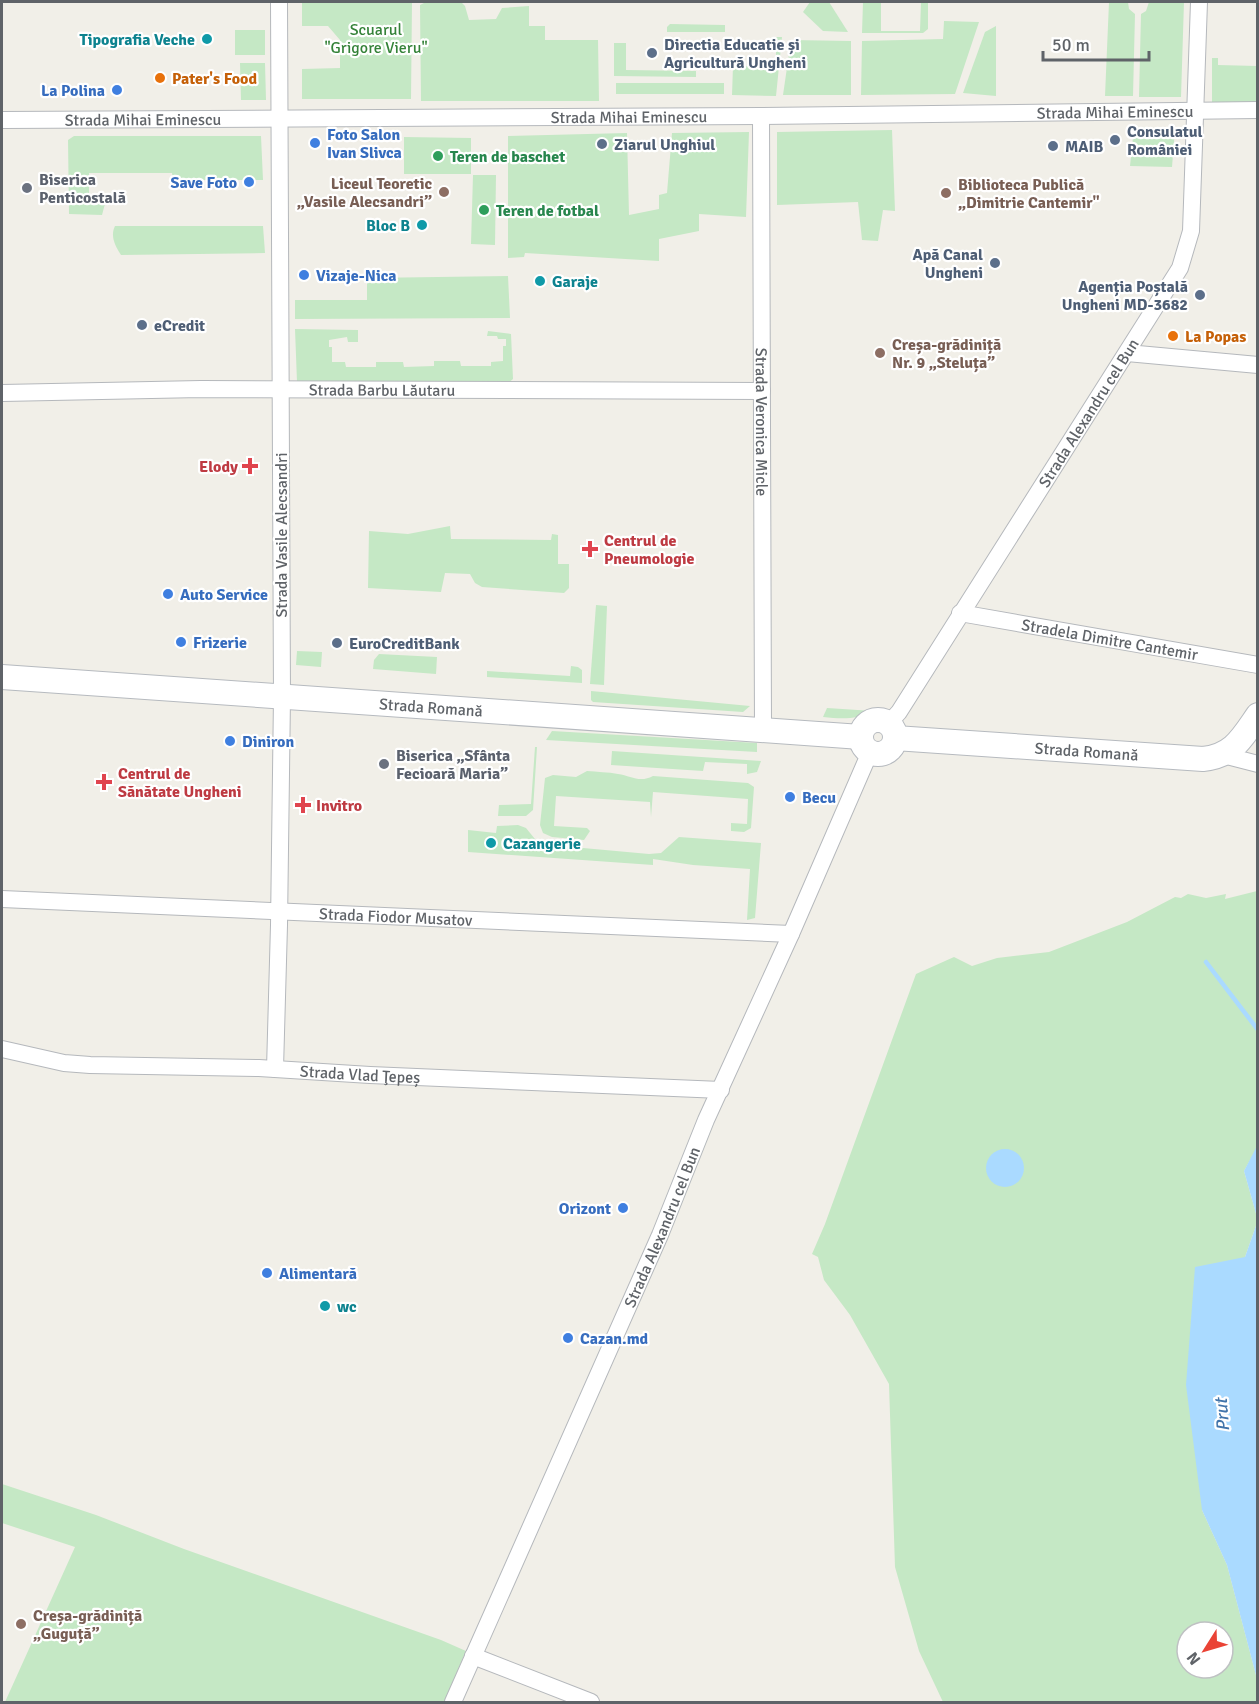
<svg xmlns="http://www.w3.org/2000/svg" width="1259" height="1704" viewBox="0 0 1259 1704" font-family="Signika,sans-serif">
	<style>
		.green { fill: #c5e8c5; fill-rule: evenodd }
		.water { fill: #aadaff }
		.lines { fill: none; stroke-linecap: round; stroke-linejoin: round }
		.stream { stroke: #aadaff; stroke-width: 4.5 }
		.minor-casing { stroke: #b5b8bc; stroke-width: 18 }
		.secondary-casing { stroke: #b6babf; stroke-width: 26 }
		.minor { stroke: #fff; stroke-width: 16 }
		.secondary { stroke: #fff; stroke-width: 24 }
		.culture-dot { fill: #0f9aa8; stroke: #fff; stroke-width: 2 }
		.service-dot { fill: #5c6f8a; stroke: #fff; stroke-width: 2 }
		.food-dot { fill: #e8710a; stroke: #fff; stroke-width: 2 }
		.shop-dot { fill: #3f7fe0; stroke: #fff; stroke-width: 2 }
		.leisure-dot { fill: #2e9e5b; stroke: #fff; stroke-width: 2 }
		.worship-dot { fill: #6b7280; stroke: #fff; stroke-width: 2 }
		.education-dot { fill: #8d6e63; stroke: #fff; stroke-width: 2 }
		.health-dot { fill: #e0444e; stroke: #fff; stroke-width: 2 }
		.labels { text-anchor: middle; stroke-width: 4.5; stroke-linejoin: round; paint-order: stroke }
		.park-label { font-size: 16px; fill: #348238; stroke: #fff }
		.culture-label { font-size: 16px; font-weight: bold; fill: #0d838f; stroke: #fff; text-anchor: start }
		.service-label { font-size: 16px; font-weight: bold; fill: #4e5e75; stroke: #fff; text-anchor: start }
		.food-label { font-size: 16px; font-weight: bold; fill: #c56008; stroke: #fff; text-anchor: start }
		.shop-label { font-size: 16px; font-weight: bold; fill: #366cbe; stroke: #fff; text-anchor: start }
		.street-label { font-size: 16px; fill: #5f6368; stroke: #fff }
		.leisure-label { font-size: 16px; font-weight: bold; fill: #27864d; stroke: #fff; text-anchor: start }
		.worship-label { font-size: 16px; font-weight: bold; fill: #5b616d; stroke: #fff; text-anchor: start }
		.education-label { font-size: 16px; font-weight: bold; fill: #785e54; stroke: #fff; text-anchor: start }
		.health-label { font-size: 16px; font-weight: bold; fill: #be3a42; stroke: #fff; text-anchor: start }
		.water-label { font-size: 18px; font-style: italic; fill: #4174aa; stroke: #fff }
	</style>
	<rect width="100%" height="100%" fill="#f1efe8"/>
	<g class="green">
		<polygon points="302,2 412,2 411,99 302,99 302,69 340,68 340,40 328,26 302,26"/>
		<polygon points="426,2 461,2 465,6 469,20 496,19 502,8 529,6 529,26 545,26 545,40 598,40 599,101 421,101 420,5"/>
		<polygon points="810,2 829,2 848,32 823,31 803,12"/>
		<polygon points="863,2 881,2 881,31 920,31 921,2 928,2 928,29 923,33 862,33"/>
		<polygon points="1109,2 1128,2 1129,9 1135,14 1133,96 1105,96"/>
		<polygon points="1149,2 1184,2 1181,97 1139,97 1141,14 1146,11"/>
		<polygon points="944,21 979,22 955,94 861,95 862,41 943,39"/>
		<polygon points="670,24 725,25 725,32 667,32 667,27"/>
		<polygon points="996,26 996,96 963,93 985,32"/>
		<rect x="235" y="30" width="30" height="25"/>
		<polygon points="776,37 782,37 776,96 732,95 733,66 776,67"/>
		<polygon points="791,40 851,41 851,95 783,95"/>
		<polygon points="614,43 626,43 626,70 696,71 696,77 614,76"/>
		<polygon points="1212,58 1218,58 1218,65 1257,66 1257,104 1212,104"/>
		<polygon points="240,63 265,63 266,100 241,100"/>
		<rect x="616" y="83" width="108" height="11"/>
		<polygon points="1134,127 1175,129 1172,167 1130,166"/>
		<polygon points="892,130 895,211 883,210 878,241 862,240 858,202 777,205 777,132"/>
		<polygon points="749,132 746,217 699,214 699,231 659,239 659,261 525,253 524,257 508,258 508,136 627,133 629,215 659,209 659,195 667,193 672,133"/>
		<polygon points="74,136 261,136 263,180 173,180 172,173 89,173 89,200 106,200 102,215 69,214 68,140"/>
		<polygon points="404,137 471,138 471,174 404,174"/>
		<polygon points="473,175 496,175 495,245 471,244"/>
		<path d="M115,226H263L265,253L121,255C115,246 110,236 115,226Z"/>
		<polygon points="508,276 510,318 295,319 295,300 367,300 367,278"/>
		<polygon points="295,329 358,330 358,342 348,342 347,337 329,340 329,347 332,347 332,362 345,362 346,367 376,367 376,362 403,362 404,367 434,366 434,361 460,361 461,366 491,366 491,362 503,361 503,346 506,346 506,339 498,339 497,336 487,336 488,331 511,334 513,379 507,384 297,382"/>
		<polygon points="450,526 451,539 551,540 552,534 558,535 558,564 569,564 569,588 564,593 482,587 475,583 470,574 445,573 441,592 368,588 369,531 408,534"/>
		<polygon points="596,605 607,606 604,685 590,684"/>
		<polygon points="297,651 322,652 321,667 296,665"/>
		<polygon points="379,654 437,657 436,674 373,669 374,660"/>
		<polygon points="571,666 578,667 582,670 582,683 487,677 487,671 570,676"/>
		<polygon points="591,691 750,706 743,712 593,702 591,700"/>
		<path d="M827,708L873,711C856,720 842,719 823,717Z"/>
		<polygon points="552,731 757,743 757,752 546,740"/>
		<polygon points="535,747 537,747 533,810 526,816 498,816 499,805 531,804"/>
		<polygon points="612,751 761,761 757,772 747,774 747,764 705,762 703,771 611,765"/>
		<path d="M587,771C597,772 608,772 618,774C631,776 640,783 653,776L748,783L754,787L751,828L744,832L731,831V823L747,824L748,799L653,792L651,817L650,802L556,796L554,826L587,828L590,831L584,840L552,837L543,833L540,825L545,778L553,775L576,777Z"/>
		<polygon points="518,825 526,828 539,844 649,854 661,853 679,837 761,843 755,918 747,920 750,869 693,865 653,859 653,865 468,852 468,830 496,833 497,826"/>
		<path d="M1257,891L1258,1146L1244,1171L1257,1217V1223L1245,1257L1202,1510L1227,1565L1257,1679V1702H943L919,1651L895,1567L889,1384L850,1315L824,1280L818,1257L812,1254L825,1224L916,974L954,957L972,966L997,958L1049,952L1127,922L1175,897L1181,898L1188,894L1206,898L1226,894L1225,899ZM1187,1632H1223V1668H1187Z"/>
		<polygon points="2,1484 96,1515 184,1549 441,1640 466,1651 444,1702 5,1702 75,1547 2,1523"/>
	</g>
	<g class="water">
		<polygon points="1257,1146 1257,1217 1244,1171"/>
		<circle cx="1005" cy="1168" r="19"/>
		<polygon points="1257,1223 1257,1679 1227,1565 1202,1510 1186,1385 1195,1267 1245,1257"/>
	</g>
	<g class="lines">
		<polyline class="stream" points="1206,962 1258,1030"/>
		<defs>
			<g id="minor">
				<path id="s1" d="M761,116L763,729"/>
				<path id="s2" d="M2,120L761,116L1258,110"/>
				<polyline points="1127,353 1258,365"/>
				<path id="s3" d="M2,393L201,389L762,391"/>
				<path id="s4" d="M960,613L1258,665"/>
				<path id="s5" d="M889,723L899,712L1180,268L1191,231L1199,2"/>
				<polyline points="1223,755 1258,764"/>
				<path id="s6" d="M2,899L791,934"/>
				<path id="s7" d="M2,1049L64,1063L90,1065L259,1068L370,1075L721,1090"/>
				<polyline points="275,1069 279,925 282,697 279,2"/>
				<polyline points="473,1656 591,1702"/>
				<path id="s8" d="M453,1702L660,1235L706,1120L791,934L870,752"/>
			</g>
			<g id="secondary">
				<path id="s9" d="M2,677L861,737"/>
				<circle cx="878" cy="737" r="17"/>
				<path id="s10" d="M895,738L1203,759C1233,756 1242,738 1258,715"/>
			</g>
		</defs>
		<use href="#minor" class="minor-casing"/>
		<use href="#secondary" class="secondary-casing"/>
		<use href="#minor" class="minor"/>
		<use href="#secondary" class="secondary"/>
	</g>
	<g class="culture-dot">
		<circle cx="207" cy="39" r="6"/>
		<circle cx="422" cy="225" r="6"/>
		<circle cx="540" cy="281" r="6"/>
		<circle cx="491" cy="843" r="6"/>
		<circle cx="325" cy="1306" r="6"/>
	</g>
	<g class="service-dot">
		<circle cx="652" cy="53" r="6"/>
		<circle cx="1115" cy="140" r="6"/>
		<circle cx="602" cy="144" r="6"/>
		<circle cx="1053" cy="146" r="6"/>
		<circle cx="995" cy="263" r="6"/>
		<circle cx="1200" cy="295" r="6"/>
		<circle cx="142" cy="325" r="6"/>
		<circle cx="337" cy="643" r="6"/>
	</g>
	<g class="food-dot">
		<circle cx="160" cy="78" r="6"/>
		<circle cx="1173" cy="336" r="6"/>
	</g>
	<g class="shop-dot">
		<circle cx="117" cy="90" r="6"/>
		<circle cx="315" cy="143" r="6"/>
		<circle cx="249" cy="182" r="6"/>
		<circle cx="304" cy="275" r="6"/>
		<circle cx="168" cy="594" r="6"/>
		<circle cx="181" cy="642" r="6"/>
		<circle cx="230" cy="741" r="6"/>
		<circle cx="790" cy="797" r="6"/>
		<circle cx="623" cy="1208" r="6"/>
		<circle cx="267" cy="1273" r="6"/>
		<circle cx="568" cy="1338" r="6"/>
	</g>
	<g class="leisure-dot">
		<circle cx="438" cy="156" r="6"/>
		<circle cx="484" cy="210" r="6"/>
	</g>
	<g class="worship-dot">
		<circle cx="27" cy="188" r="6"/>
		<circle cx="384" cy="764" r="6"/>
	</g>
	<g class="education-dot">
		<circle cx="444" cy="192" r="6"/>
		<circle cx="946" cy="193" r="6"/>
		<circle cx="880" cy="353" r="6"/>
		<circle cx="21" cy="1624" r="6"/>
	</g>
	<g class="health-dot">
		<path d="M247 457h6v6h6v6h-6v6h-6v-6h-6v-6h6z"/>
		<path d="M587 540h6v6h6v6h-6v6h-6v-6h-6v-6h6z"/>
		<path d="M101 773h6v6h6v6h-6v6h-6v-6h-6v-6h6z"/>
		<path d="M300 796h6v6h6v6h-6v6h-6v-6h-6v-6h6z"/>
	</g>
	<g class="labels">
		<g class="park-label">
			<text x="376" y="35">Scuarul<tspan x="376" dy="18">"Grigore Vieru"</tspan></text>
		</g>
		<g class="culture-label">
			<text x="195" y="45" text-anchor="end">Tipografia Veche</text>
			<text x="410" y="231" text-anchor="end">Bloc B</text>
			<text x="552" y="287">Garaje</text>
			<text x="503" y="849">Cazangerie</text>
			<text x="337" y="1312">wc</text>
		</g>
		<g class="service-label">
			<text x="664" y="50">Directia Educatie și<tspan x="664" dy="18">Agricultură Ungheni</tspan></text>
			<text x="1127" y="137">Consulatul<tspan x="1127" dy="18">României</tspan></text>
			<text x="614" y="150">Ziarul Unghiul</text>
			<text x="1065" y="152">MAIB</text>
			<text x="983" y="260" text-anchor="end">Apă Canal<tspan x="983" dy="18">Ungheni</tspan></text>
			<text x="1188" y="292" text-anchor="end">Agenția Poștală<tspan x="1188" dy="18">Ungheni MD-3682</tspan></text>
			<text x="154" y="331">eCredit</text>
			<text x="349" y="649">EuroCreditBank</text>
		</g>
		<g class="food-label">
			<text x="172" y="84">Pater's Food</text>
			<text x="1185" y="342">La Popas</text>
		</g>
		<g class="shop-label">
			<text x="105" y="96" text-anchor="end">La Polina</text>
			<text x="327" y="140">Foto Salon<tspan x="327" dy="18">Ivan Slivca</tspan></text>
			<text x="237" y="188" text-anchor="end">Save Foto</text>
			<text x="316" y="281">Vizaje-Nica</text>
			<text x="180" y="600">Auto Service</text>
			<text x="193" y="648">Frizerie</text>
			<text x="242" y="747">Diniron</text>
			<text x="802" y="803">Becu</text>
			<text x="611" y="1214" text-anchor="end">Orizont</text>
			<text x="279" y="1279">Alimentară</text>
			<text x="580" y="1344">Cazan.md</text>
		</g>
		<g class="street-label">
			<text dy="6" stroke="none"><textPath href="#s2" startOffset="1113">Strada Mihai Eminescu</textPath></text>
			<text dy="6" stroke="none"><textPath href="#s2" startOffset="627">Strada Mihai Eminescu</textPath></text>
			<text dy="6" stroke="none"><textPath href="#s2" startOffset="141">Strada Mihai Eminescu</textPath></text>
			<text dy="6" stroke="none"><textPath href="#s3" startOffset="380">Strada Barbu Lăutaru</textPath></text>
			<text dy="6" stroke="none"><textPath href="#s5" startOffset="369">Strada Alexandru cel Bun</textPath></text>
			<text dy="6" stroke="none"><textPath href="#s1" startOffset="306">Strada Veronica Micle</textPath></text>
			<text transform="translate(281 535) rotate(-90)" y="6">Strada Vasile Alecsandri</text>
			<text dy="6" stroke="none"><textPath href="#s4" startOffset="152">Stradela Dimitre Cantemir</textPath></text>
			<text dy="6" stroke="none"><textPath href="#s9" startOffset="430">Strada Romană</textPath></text>
			<text dy="6" stroke="none"><textPath href="#s10" startOffset="192">Strada Romană</textPath></text>
			<text dy="6" stroke="none"><textPath href="#s6" startOffset="394">Strada Fiodor Musatov</textPath></text>
			<text dy="6" stroke="none"><textPath href="#s7" startOffset="360">Strada Vlad Ţepeș</textPath></text>
			<text dy="6" stroke="none"><textPath href="#s8" startOffset="519">Strada Alexandru cel Bun</textPath></text>
		</g>
		<g class="leisure-label">
			<text x="450" y="162">Teren de baschet</text>
			<text x="496" y="216">Teren de fotbal</text>
		</g>
		<g class="worship-label">
			<text x="39" y="185">Biserica<tspan x="39" dy="18">Penticostală</tspan></text>
			<text x="396" y="761">Biserica „Sfânta<tspan x="396" dy="18">Fecioară Maria”</tspan></text>
		</g>
		<g class="education-label">
			<text x="432" y="189" text-anchor="end">Liceul Teoretic<tspan x="432" dy="18">„Vasile Alecsandri”</tspan></text>
			<text x="958" y="190">Biblioteca Publică<tspan x="958" dy="18">„Dimitrie Cantemir"</tspan></text>
			<text x="892" y="350">Creșa-grădiniță<tspan x="892" dy="18">Nr. 9 „Steluța”</tspan></text>
			<text x="33" y="1621">Creșa-grădiniță<tspan x="33" dy="18">„Guguță”</tspan></text>
		</g>
		<g class="health-label">
			<text x="238" y="472" text-anchor="end">Elody</text>
			<text x="604" y="546">Centrul de<tspan x="604" dy="18">Pneumologie</tspan></text>
			<text x="118" y="779">Centrul de<tspan x="118" dy="18">Sănătate Ungheni</tspan></text>
			<text x="316" y="811">Invitro</text>
		</g>
		<g class="water-label">
			<text transform="translate(1222 1415) rotate(-94)" y="6">Prut</text>
		</g>
	</g>
	<rect width="1259" height="1704" fill="none" stroke="#5f6368" stroke-width="6"/>
	<g transform="translate(1205 1650) rotate(233)"><circle r="28" fill="#ffffff" stroke="#bfc1c3" stroke-width="1.5"/>
	<path d="M0-4.5L10 22L0 15L-10 22Z" fill="#ea4335"/>
	<text y="-9" font-size="16" font-weight="bold" text-anchor="middle" fill="#5f6368">N</text>
	</g>
	<path d="M1043 51v9h106v-9" fill="none" stroke="#5f6368" stroke-width="3"/>
	<text x="1052" y="51" font-size="18" fill="#5f6368" stroke="#ffffff" stroke-width="4.5" paint-order="stroke">50 m</text>
</svg>
